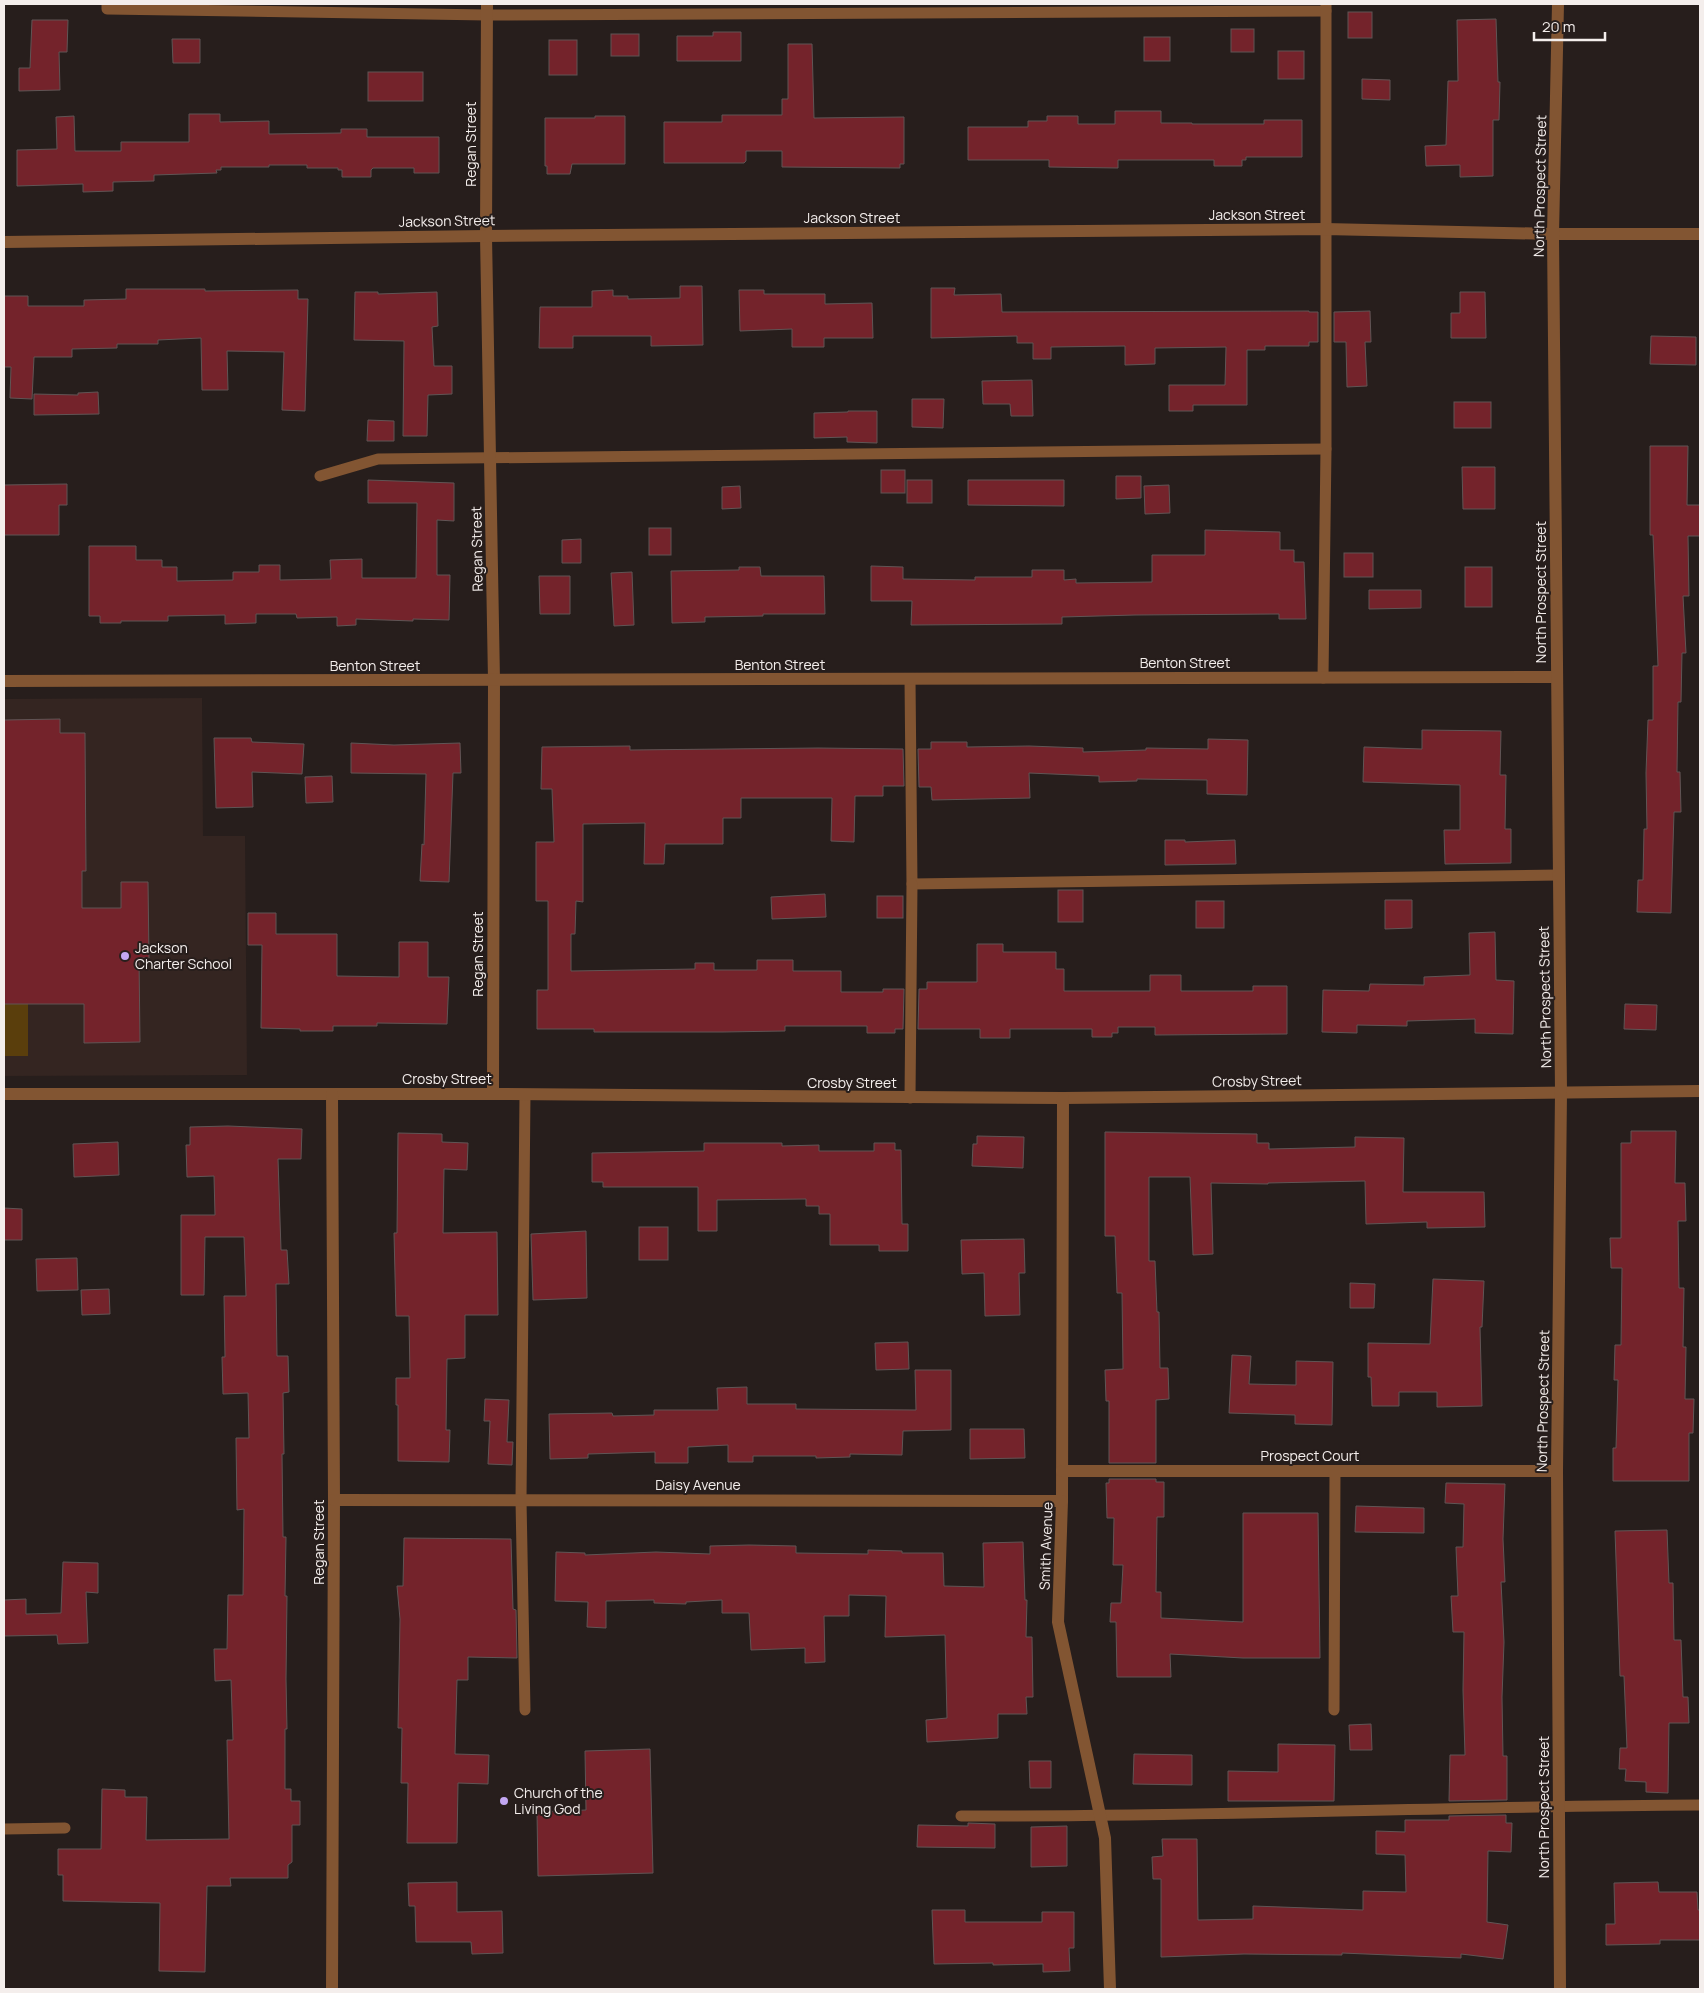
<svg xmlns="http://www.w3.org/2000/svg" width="1704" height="1993" viewBox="0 0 1704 1993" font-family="Manrope,sans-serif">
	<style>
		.built { fill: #342521 }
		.green { fill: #5a3e0c }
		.building { fill: #74232b; stroke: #605555 }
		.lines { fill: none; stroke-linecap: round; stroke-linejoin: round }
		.service { stroke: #825532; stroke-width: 11 }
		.minor { stroke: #825532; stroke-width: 12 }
		.tertiary { stroke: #825532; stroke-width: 12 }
		.poi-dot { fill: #c3a7f2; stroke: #271e1c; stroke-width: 2 }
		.labels { text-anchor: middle; stroke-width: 4; stroke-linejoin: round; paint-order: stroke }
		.street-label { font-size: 14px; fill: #f4eeec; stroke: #271e1c }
		.poi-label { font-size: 14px; fill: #f4eeec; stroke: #271e1c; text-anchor: start }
	</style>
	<rect width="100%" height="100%" fill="#271e1c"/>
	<polygon class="built" points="202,698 203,836 245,836 247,1075 4,1076 4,699"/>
	<rect class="green" x="4" y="1004" width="24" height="52"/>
	<g class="building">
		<rect x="1348" y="12" width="24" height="26"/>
		<polygon points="1496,19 1498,82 1500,82 1499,120 1493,120 1493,176 1460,177 1460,165 1426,166 1425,146 1446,145 1448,81 1458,81 1457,20"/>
		<polygon points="32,20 68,20 67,52 59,52 60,90 19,91 19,68 30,68"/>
		<rect x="1231" y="29" width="23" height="23"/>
		<polygon points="713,32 741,32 741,61 677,61 677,36 713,36"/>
		<rect x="611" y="34" width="28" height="22"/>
		<rect x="1144" y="37" width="26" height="24"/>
		<polygon points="172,39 200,39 200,63 173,63"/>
		<rect x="549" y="40" width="28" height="35"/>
		<polygon points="788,44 812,44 814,118 904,117 904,164 900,164 900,168 782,167 782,151 746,151 746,161 744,163 664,163 664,122 722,122 722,115 782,115 782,99 788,99"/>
		<rect x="1278" y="51" width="26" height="28"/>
		<rect x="368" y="72" width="55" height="29"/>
		<polygon points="1362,79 1390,80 1390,100 1362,99"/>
		<polygon points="1115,111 1161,111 1161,123 1192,123 1192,124 1264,124 1264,120 1302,120 1302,157 1246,157 1246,160 1242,160 1242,166 1214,166 1214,160 1118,160 1118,168 1049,167 1049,160 968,160 968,127 1028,127 1028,121 1047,121 1047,116 1078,116 1078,124 1115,124"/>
		<polygon points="189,114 220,114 220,122 269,121 269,134 341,133 341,129 367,129 367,137 439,137 439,173 414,173 414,168 373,168 371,170 371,177 342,177 342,170 338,170 338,168 307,168 307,165 269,165 269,167 221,167 221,170 216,170 217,173 154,175 154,181 113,182 113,191 83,192 83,184 17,186 17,150 57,149 56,117 74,116 75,151 121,151 121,142 189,142"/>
		<polygon points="595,116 625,116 625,164 572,164 570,174 547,174 547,166 545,166 545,118 595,118"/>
		<polygon points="680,286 702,286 703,345 651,346 651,336 573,336 573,348 539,348 540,307 592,307 592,291 613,290 613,296 628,296 628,299 680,298"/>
		<polygon points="931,288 955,288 954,295 1001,294 1002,312 1309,311 1309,312 1318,312 1318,342 1309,342 1309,346 1265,346 1265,350 1247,350 1247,405 1193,405 1193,411 1169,411 1169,385 1225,385 1226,347 1155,348 1155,364 1125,365 1125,346 1051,347 1051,359 1033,359 1033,343 1017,343 1017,336 931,338"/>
		<polygon points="126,289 205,289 205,291 298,290 298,299 308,299 305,411 282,410 284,352 227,351 228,390 202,390 201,338 158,340 158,344 117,344 117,348 72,349 72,357 34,357 32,399 10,398 11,367 4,367 4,296 28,296 28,306 84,306 84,300 126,299"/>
		<polygon points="739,290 764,290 764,294 825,294 825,304 872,303 873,338 824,338 824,347 792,347 792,329 740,331"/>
		<polygon points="355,292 378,292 378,294 437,292 438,326 432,327 434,366 452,366 452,394 428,395 427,436 403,436 404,341 354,340"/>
		<polygon points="1460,292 1485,292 1486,338 1451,338 1451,313 1460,313"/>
		<polygon points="1370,311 1371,342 1365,342 1367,386 1347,387 1346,342 1334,342 1334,312"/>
		<polygon points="1651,336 1696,337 1696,365 1650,364"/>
		<polygon points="1032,380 1033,416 1011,416 1010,404 983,404 982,381"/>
		<polygon points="98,392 99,414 34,415 34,394 78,395 78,393"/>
		<polygon points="912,399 944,399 943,428 912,427"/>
		<rect x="1454" y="402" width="37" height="26"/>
		<polygon points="848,411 877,411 877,443 847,442 847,437 814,438 814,413 848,412"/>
		<polygon points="368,420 394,421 394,441 367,441"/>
		<polygon points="1650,446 1688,446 1687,505 1700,505 1700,536 1688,536 1689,596 1683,596 1686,653 1682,653 1681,702 1678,702 1677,772 1680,772 1681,812 1674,812 1671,913 1637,912 1638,880 1643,880 1644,829 1647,829 1646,773 1648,720 1653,720 1653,666 1658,666 1653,535 1650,535"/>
		<polygon points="1462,467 1495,467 1495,509 1463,509"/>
		<rect x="881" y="470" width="24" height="23"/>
		<polygon points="1116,476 1141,476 1141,498 1116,499"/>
		<polygon points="368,480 454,483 454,521 437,520 437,575 450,575 449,620 413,619 413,621 356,619 356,625 337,626 337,617 297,618 296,614 256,614 256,623 225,624 225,615 168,616 168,621 121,621 121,623 100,623 100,616 89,616 89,546 136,546 136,560 162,560 162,567 177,567 177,581 233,580 233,572 259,572 259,565 280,565 280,580 331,579 330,560 362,559 362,578 416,578 417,503 368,503"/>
		<rect x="907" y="480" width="25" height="23"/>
		<polygon points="968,480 1064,480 1064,506 968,505"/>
		<polygon points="67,484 67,505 59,505 59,535 4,535 4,485"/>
		<polygon points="1169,485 1170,513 1145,514 1144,486"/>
		<polygon points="740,486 741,508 722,509 722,487"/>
		<rect x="649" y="528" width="22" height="27"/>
		<polygon points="1205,530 1280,532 1280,550 1294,550 1294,562 1304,562 1306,619 1279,619 1279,614 1135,615 1062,617 1062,624 911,625 912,601 871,601 871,566 903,567 903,579 975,580 975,577 1032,577 1032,570 1064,570 1064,580 1076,579 1076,583 1152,582 1152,555 1205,555"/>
		<polygon points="581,539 581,563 562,563 562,540"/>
		<rect x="1344" y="553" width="29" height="24"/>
		<polygon points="739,567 760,567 761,576 824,576 825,614 763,614 763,616 705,617 705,622 672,623 671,571 739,570"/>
		<rect x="1465" y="567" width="27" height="40"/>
		<polygon points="632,572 634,625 614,626 611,573"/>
		<polygon points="539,576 570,576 570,614 540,614"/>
		<polygon points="1369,590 1421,590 1421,608 1369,609"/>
		<polygon points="60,719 60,733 85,733 86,871 82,871 82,908 121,908 121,882 148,882 149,958 139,958 140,1042 84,1043 84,1004 4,1004 4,720"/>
		<polygon points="1422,730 1501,731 1500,775 1506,775 1505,829 1511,829 1511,863 1445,864 1444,830 1460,830 1460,785 1363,782 1364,747 1422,749"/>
		<polygon points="214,738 251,738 252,742 304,744 302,774 252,772 253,807 216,808"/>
		<polygon points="1208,739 1248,740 1247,795 1207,794 1207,780 1137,779 1137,781 1099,782 1099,776 1029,773 1030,798 932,800 931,787 919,787 918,749 931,749 931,742 967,742 967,747 1029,746 1083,748 1083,752 1146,750 1146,748 1208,749"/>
		<polygon points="351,743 394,745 460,743 461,773 453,773 449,882 420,881 422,844 424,845 426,774 351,773"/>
		<polygon points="630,746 630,750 818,748 903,749 904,786 883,786 883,796 855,796 854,842 831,841 832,798 741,798 741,818 723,818 723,844 665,844 664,864 644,864 645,823 583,824 583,902 576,901 575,934 571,934 571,971 695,969 695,963 714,963 714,970 757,970 757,960 793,960 793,971 841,971 841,992 883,992 883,989 904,989 903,1029 895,1029 895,1033 867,1033 867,1026 785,1026 785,1031 723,1032 594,1032 594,1029 537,1029 537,990 548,990 548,901 536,901 536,842 554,842 552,789 541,789 542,747"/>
		<polygon points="332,776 333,802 306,803 305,777"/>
		<polygon points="1165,840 1185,840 1185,842 1235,840 1236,864 1165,865"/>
		<rect x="1058" y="890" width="25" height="32"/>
		<polygon points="825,894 826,917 772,919 771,897"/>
		<rect x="877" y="896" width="26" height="22"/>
		<polygon points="1385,900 1412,900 1412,928 1385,929"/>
		<rect x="1196" y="901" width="28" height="27"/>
		<polygon points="248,913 276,913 276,934 337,934 337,976 399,977 399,942 428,942 428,977 449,977 447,1024 377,1023 377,1026 333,1026 333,1031 300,1031 300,1029 261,1028 262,945 248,945"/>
		<polygon points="1495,932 1496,980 1514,981 1513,1034 1475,1033 1475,1019 1407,1021 1407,1026 1357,1025 1357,1033 1322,1032 1323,990 1369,991 1370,984 1424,985 1424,977 1470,975 1469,933"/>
		<polygon points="977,944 1003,944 1003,952 1056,952 1056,969 1064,969 1064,991 1150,991 1150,975 1181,975 1181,991 1253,991 1253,986 1287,986 1287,1034 1155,1035 1155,1027 1118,1027 1118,1033 1112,1033 1112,1037 1092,1037 1092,1029 1010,1029 1010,1038 980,1038 980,1029 918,1029 919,989 927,989 927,982 977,982"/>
		<polygon points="1625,1004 1657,1005 1656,1030 1624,1029"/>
		<polygon points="228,1126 302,1129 301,1159 278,1159 281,1250 287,1250 289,1284 276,1284 277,1356 288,1356 289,1392 283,1393 284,1454 282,1454 283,1537 286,1537 285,1596 287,1596 286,1679 287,1729 285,1729 285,1789 291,1789 291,1801 300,1801 300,1825 292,1825 292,1862 288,1865 288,1878 230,1878 231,1886 207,1886 205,1972 159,1971 160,1903 63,1901 63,1875 58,1875 58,1849 101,1849 102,1789 125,1790 125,1797 147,1797 146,1840 229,1839 227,1740 233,1740 231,1680 215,1681 214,1649 227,1649 228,1595 243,1595 244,1509 237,1510 236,1438 249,1438 248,1393 223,1394 222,1357 225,1357 224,1296 246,1296 244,1237 205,1237 204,1295 181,1295 181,1215 215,1215 214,1176 187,1177 186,1145 190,1145 190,1127"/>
		<polygon points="1631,1131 1676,1131 1675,1183 1685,1183 1686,1221 1678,1221 1679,1288 1684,1288 1683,1347 1686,1347 1685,1399 1694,1399 1693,1433 1689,1433 1689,1481 1613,1481 1613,1448 1616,1448 1618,1380 1614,1380 1615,1345 1621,1345 1622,1268 1611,1268 1610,1238 1621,1238 1621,1143 1631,1143"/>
		<polygon points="1105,1132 1257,1134 1257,1143 1269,1143 1269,1149 1355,1147 1355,1137 1404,1138 1403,1192 1484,1192 1485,1227 1427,1228 1427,1222 1366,1224 1365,1181 1268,1183 1268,1184 1211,1183 1213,1254 1193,1255 1190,1177 1149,1177 1149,1261 1155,1261 1157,1312 1159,1312 1160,1368 1168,1368 1169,1399 1156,1400 1156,1463 1109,1463 1109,1401 1106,1401 1105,1370 1123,1369 1122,1293 1117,1293 1115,1236 1105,1236"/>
		<polygon points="398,1133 442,1134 442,1142 468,1143 467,1170 444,1169 443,1233 497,1232 498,1315 465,1315 465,1358 447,1359 446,1430 450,1430 449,1462 398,1461 398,1405 396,1405 396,1378 410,1378 409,1316 396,1316 394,1233 397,1233"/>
		<polygon points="977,1136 1024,1137 1023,1168 972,1166 973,1144 977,1144"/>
		<polygon points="118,1142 119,1175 74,1177 73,1144"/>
		<polygon points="704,1143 782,1143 782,1146 819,1145 819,1151 874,1151 874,1143 895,1143 895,1150 901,1150 902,1224 908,1224 908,1251 879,1251 879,1245 830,1245 830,1214 819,1214 819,1206 806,1206 806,1199 717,1200 717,1231 698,1231 698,1187 603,1187 603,1182 592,1182 592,1153 704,1151"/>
		<polygon points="4,1208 22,1209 22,1240 4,1240"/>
		<rect x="639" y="1227" width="29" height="33"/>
		<polygon points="586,1231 587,1298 533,1300 531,1234"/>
		<polygon points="1024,1239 1025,1273 1019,1273 1020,1315 985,1316 984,1273 962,1274 961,1240"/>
		<polygon points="77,1258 78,1290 37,1291 36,1259"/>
		<polygon points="1433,1279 1484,1281 1482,1327 1480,1327 1482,1406 1437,1407 1437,1392 1399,1392 1399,1406 1372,1406 1371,1377 1368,1377 1368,1343 1430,1344"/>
		<polygon points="1350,1283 1375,1284 1374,1308 1350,1308"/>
		<polygon points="109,1289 110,1314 82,1315 81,1290"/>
		<polygon points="908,1342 909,1369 876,1370 875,1343"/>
		<polygon points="1232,1355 1251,1356 1249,1384 1296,1385 1296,1361 1333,1362 1332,1425 1295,1424 1295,1415 1229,1413"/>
		<polygon points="915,1370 951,1370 951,1430 903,1431 902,1455 850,1454 850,1457 816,1458 816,1456 753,1456 753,1462 728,1462 728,1445 688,1447 688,1463 655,1463 655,1452 588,1454 588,1458 550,1459 549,1414 612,1413 613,1416 654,1415 654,1410 718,1410 717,1388 747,1387 747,1404 796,1404 796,1409 916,1410"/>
		<polygon points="485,1399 509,1400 507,1442 513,1442 512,1465 488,1464 490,1421 484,1421"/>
		<polygon points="970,1429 1024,1429 1025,1458 970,1459"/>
		<polygon points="1109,1479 1156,1479 1156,1482 1164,1482 1164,1517 1157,1517 1156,1592 1161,1592 1161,1618 1243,1622 1243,1513 1318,1513 1320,1658 1243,1658 1170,1654 1171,1677 1117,1677 1116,1622 1110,1622 1111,1603 1121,1603 1123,1565 1113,1565 1114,1518 1107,1518 1106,1483 1109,1483"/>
		<polygon points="1446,1483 1505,1484 1503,1539 1505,1582 1501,1582 1504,1642 1502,1697 1503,1756 1507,1756 1507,1800 1449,1801 1450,1755 1465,1755 1463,1690 1464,1632 1453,1632 1451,1596 1458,1596 1456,1547 1463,1547 1464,1504 1445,1503"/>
		<polygon points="1356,1506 1424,1508 1424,1533 1355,1532"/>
		<polygon points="1667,1530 1669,1583 1673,1583 1674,1640 1681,1640 1683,1697 1688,1697 1689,1723 1669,1723 1668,1793 1646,1792 1646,1782 1625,1781 1626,1769 1619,1769 1620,1748 1627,1748 1624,1676 1620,1676 1615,1531"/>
		<polygon points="404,1538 511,1539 513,1609 516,1610 517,1658 468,1657 468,1680 457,1680 455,1754 489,1755 488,1784 458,1783 457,1843 407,1843 408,1783 401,1783 402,1728 398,1728 400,1619 397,1586 403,1586"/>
		<polygon points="1023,1542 1025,1600 1027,1600 1026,1637 1032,1637 1033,1697 1026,1697 1027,1714 998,1714 998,1738 927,1742 926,1720 947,1718 945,1635 885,1637 886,1596 849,1595 849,1616 824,1616 825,1662 805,1663 805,1648 751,1650 749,1613 722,1613 722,1600 686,1602 686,1604 654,1603 654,1600 606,1601 606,1628 587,1627 588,1602 555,1601 556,1552 585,1553 585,1555 656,1552 710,1554 710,1546 749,1545 796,1546 796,1553 868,1554 868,1550 902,1551 902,1553 943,1553 944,1586 984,1587 983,1543"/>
		<polygon points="63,1562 98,1563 98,1593 86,1592 88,1643 58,1644 57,1635 4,1636 4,1600 26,1599 26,1614 61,1613"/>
		<polygon points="1371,1724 1372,1750 1350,1750 1349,1725"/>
		<polygon points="1278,1744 1335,1745 1334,1801 1228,1801 1228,1771 1278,1772"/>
		<polygon points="650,1749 653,1873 538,1876 537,1812 586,1810 585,1751"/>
		<polygon points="1134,1754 1192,1755 1192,1785 1133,1784"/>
		<polygon points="1029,1761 1051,1761 1051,1788 1030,1788"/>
		<polygon points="1506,1815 1506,1823 1512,1823 1511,1852 1488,1851 1487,1922 1508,1925 1503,1959 1461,1954 1461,1958 1342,1953 1342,1955 1244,1954 1161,1957 1161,1879 1153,1879 1152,1857 1163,1856 1162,1839 1197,1839 1198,1920 1253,1919 1253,1906 1363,1910 1363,1891 1406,1892 1405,1855 1376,1854 1376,1831 1405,1832 1405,1820 1449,1820 1449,1816"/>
		<polygon points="968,1823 995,1824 995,1848 917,1847 918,1825 968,1826"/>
		<polygon points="1067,1826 1067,1866 1031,1867 1031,1827"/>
		<polygon points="457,1882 457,1912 502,1911 503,1953 472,1954 471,1942 416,1942 415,1906 409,1906 408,1883"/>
		<polygon points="1658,1882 1659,1892 1697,1892 1698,1910 1700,1910 1700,1940 1660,1940 1660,1944 1606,1945 1606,1924 1615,1924 1614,1883"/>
		<polygon points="932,1910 965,1910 965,1922 1042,1922 1042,1912 1074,1912 1074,1948 1069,1948 1070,1971 1043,1972 1043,1964 993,1965 993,1963 934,1964"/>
	</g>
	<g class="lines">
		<g class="service">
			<polyline points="107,4 107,9 487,15 1326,11 1326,4"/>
			<polyline points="320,476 378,459 1326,449"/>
			<polyline points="1323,678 1326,449 1326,11"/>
			<polyline points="910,679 912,884 1559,875"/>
			<polyline points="525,1095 521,1500 525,1710"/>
			<polyline points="910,1098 912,884"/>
			<polyline points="1334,1710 1335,1471"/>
			<path d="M961,1816C1208,1817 1454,1806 1700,1805"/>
			<polyline points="4,1829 65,1828"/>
		</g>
		<g class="minor">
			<polyline points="487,4 486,236 494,680 493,1094"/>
			<polyline points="4,242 486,236 1325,229 1553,234 1700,234"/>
			<polyline points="4,681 1556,677"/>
			<polyline points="4,1094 493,1094 1063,1098 1700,1091"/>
			<polyline points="332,1094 334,1500 332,1989"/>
			<polyline points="1063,1098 1062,1501 1058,1622 1105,1838 1110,1989"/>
			<polyline points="1062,1471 1557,1471"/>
			<polyline points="334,1500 1062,1501"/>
		</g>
		<polyline class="tertiary" points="1558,4 1553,234 1561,1092 1557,1471 1560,1989"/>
	</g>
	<g class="poi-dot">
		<circle cx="125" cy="956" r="5"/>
		<circle cx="504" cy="1801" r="5"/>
	</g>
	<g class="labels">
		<g class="street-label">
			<text transform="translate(471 144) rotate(-90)" y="5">Regan Street</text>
			<text transform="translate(1540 186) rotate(-89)" y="5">North Prospect Street</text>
			<text x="1257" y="220">Jackson Street</text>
			<text x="852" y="223">Jackson Street</text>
			<text transform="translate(447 221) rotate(-1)" y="5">Jackson Street</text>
			<text transform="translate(477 549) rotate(-91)" y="5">Regan Street</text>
			<text transform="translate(1541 592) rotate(-90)" y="5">North Prospect Street</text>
			<text x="1185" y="668">Benton Street</text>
			<text x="780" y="670">Benton Street</text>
			<text x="375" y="671">Benton Street</text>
			<text transform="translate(478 954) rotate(-90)" y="5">Regan Street</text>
			<text transform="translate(1545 997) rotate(-91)" y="5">North Prospect Street</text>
			<text x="447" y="1084">Crosby Street</text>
			<text transform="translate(1257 1081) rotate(-1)" y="5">Crosby Street</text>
			<text x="852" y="1088">Crosby Street</text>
			<text transform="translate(1543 1401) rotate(-89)" y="5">North Prospect Street</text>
			<text x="1310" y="1461">Prospect Court</text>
			<text x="698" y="1490">Daisy Avenue</text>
			<text transform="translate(319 1542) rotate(-90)" y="5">Regan Street</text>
			<text transform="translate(1046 1546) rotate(-88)" y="5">Smith Avenue</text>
			<text transform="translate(1544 1807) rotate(-90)" y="5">North Prospect Street</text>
		</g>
		<g class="poi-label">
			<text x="135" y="953">Jackson<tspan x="135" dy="16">Charter School</tspan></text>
			<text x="514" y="1798">Church of the<tspan x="514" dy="16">Living God</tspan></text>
		</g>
	</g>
	<rect width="1704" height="1993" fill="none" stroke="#f4eeec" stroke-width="10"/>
	<path d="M1534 32v8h71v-8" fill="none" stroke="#f4eeec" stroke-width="2.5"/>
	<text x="1542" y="32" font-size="15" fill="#f4eeec" stroke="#271e1c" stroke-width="4" paint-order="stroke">20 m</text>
</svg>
